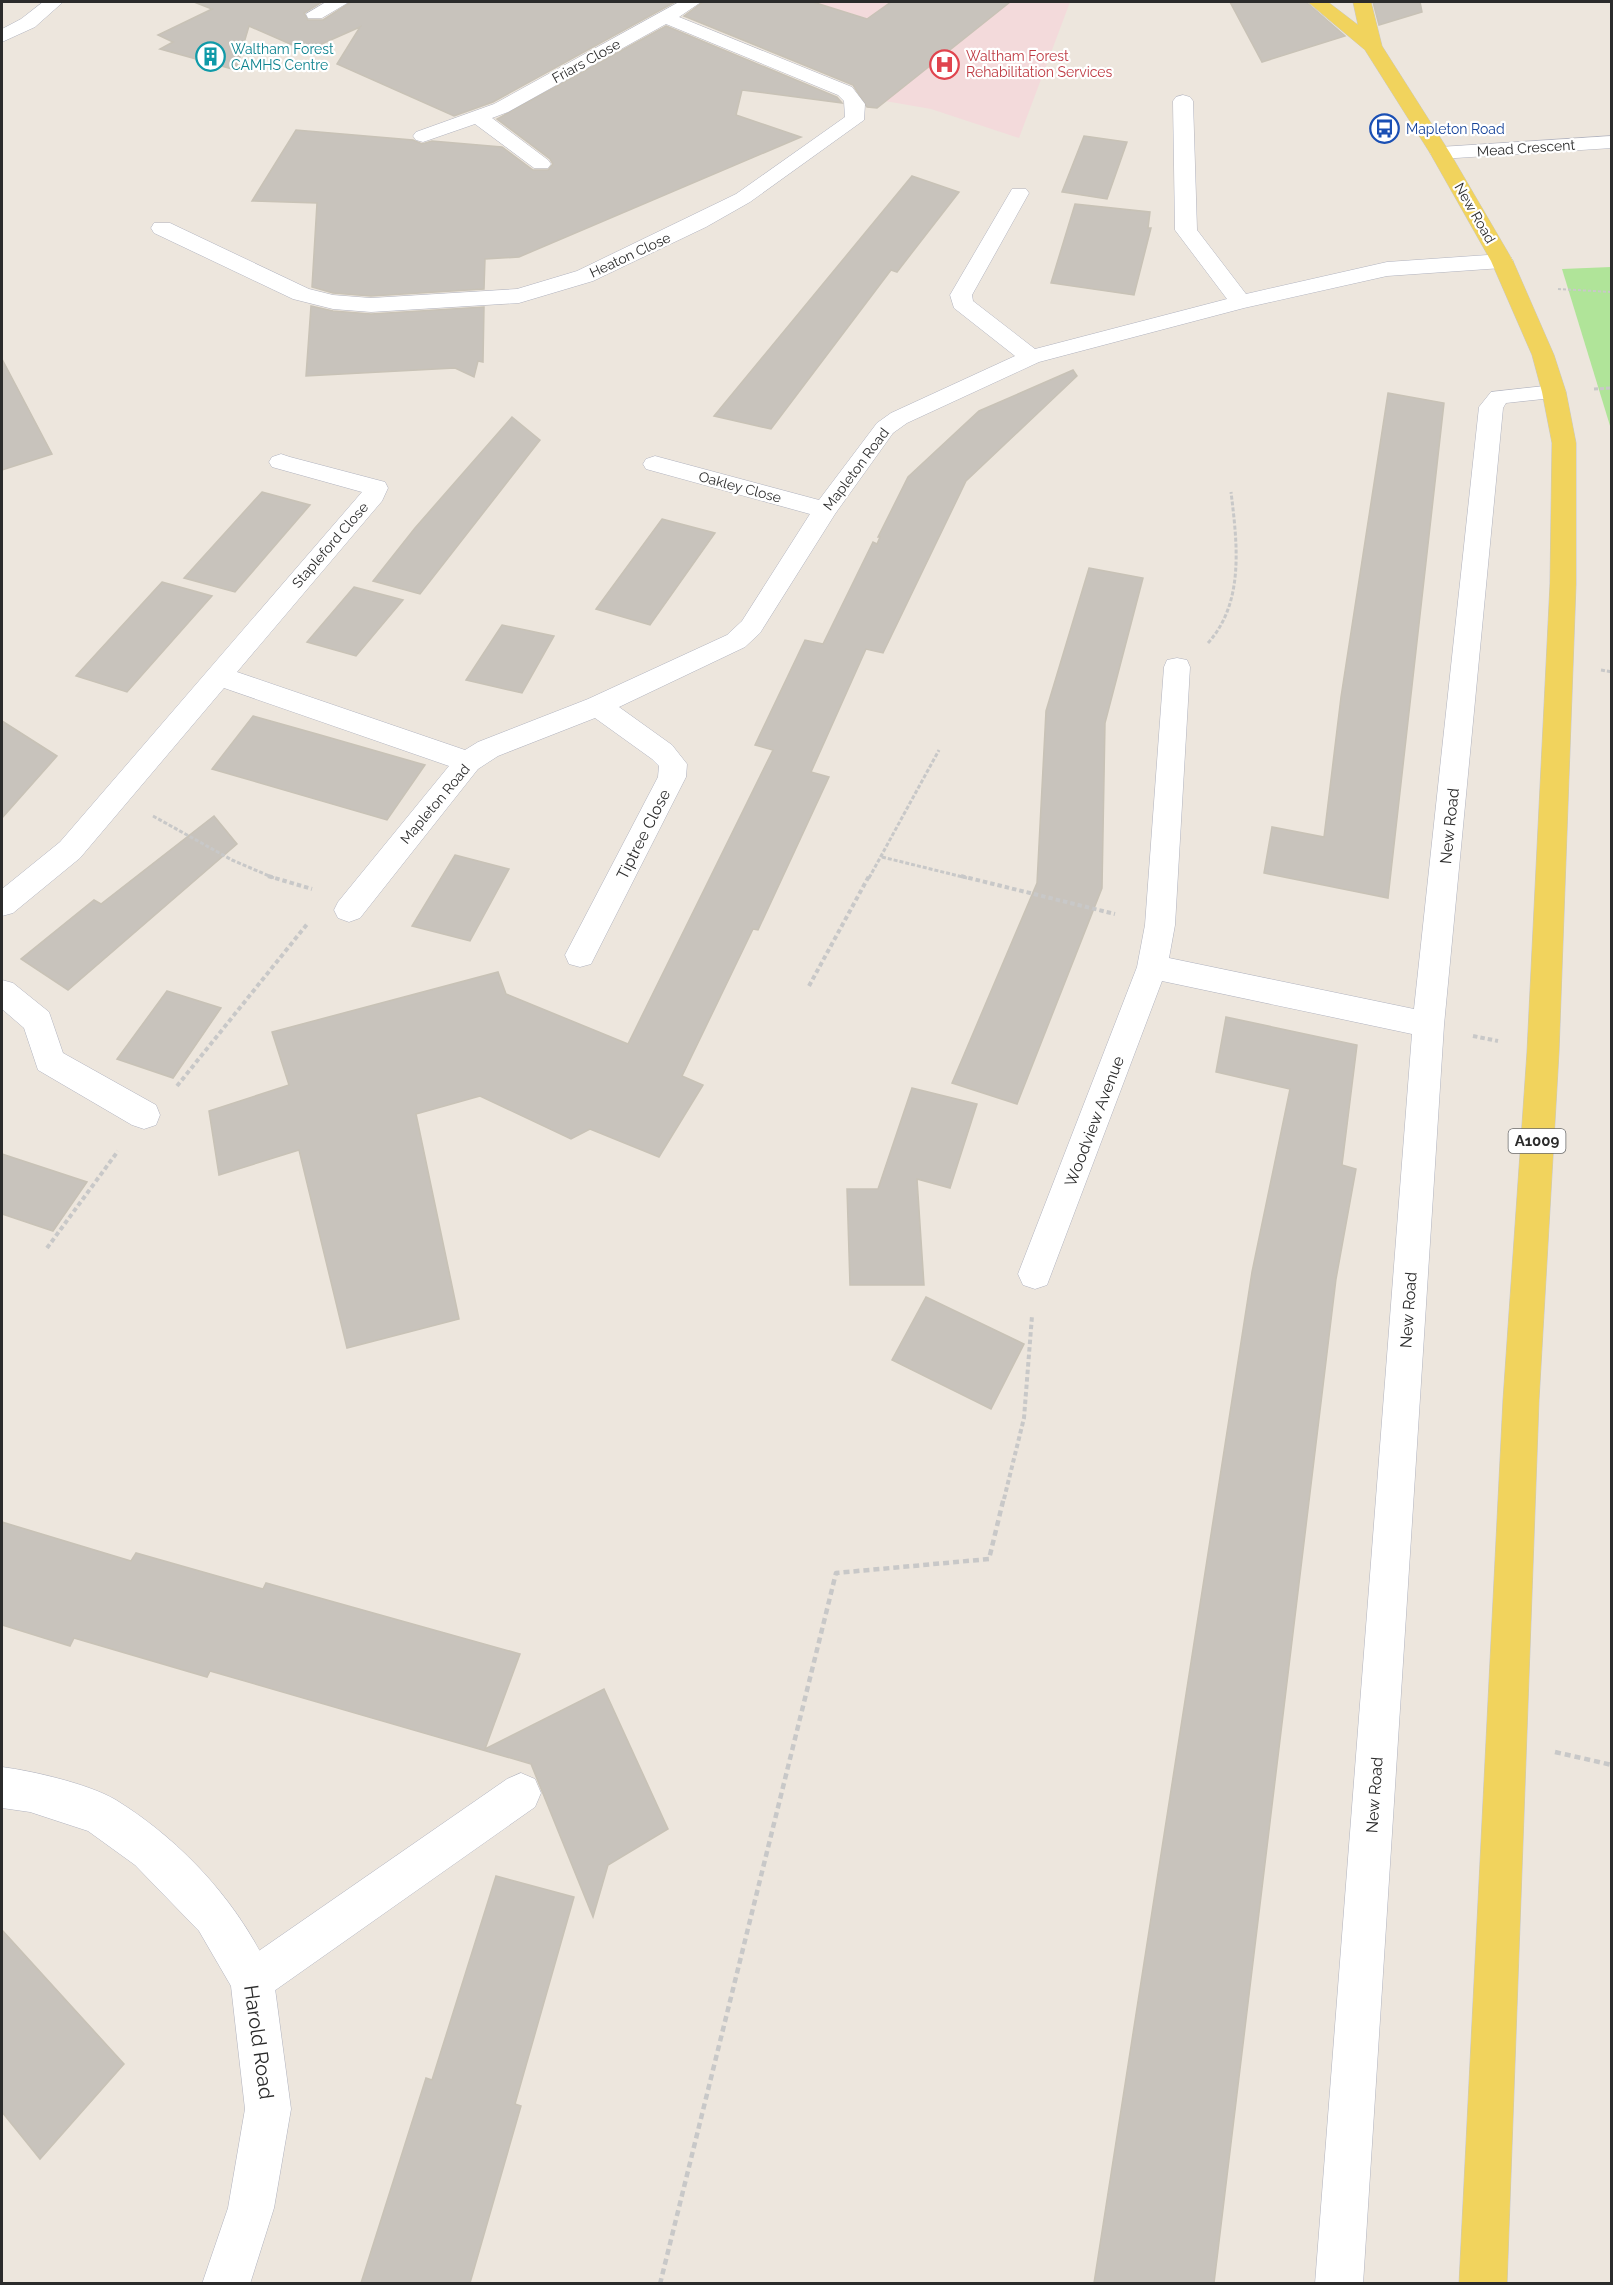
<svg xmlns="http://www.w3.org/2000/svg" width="1613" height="2285" viewBox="0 0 1613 2285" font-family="Raleway,sans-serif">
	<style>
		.medical { fill: #f3dadb }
		.green { fill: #b0e499 }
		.building { fill: #c8c3bc; stroke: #c8c2b6; stroke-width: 1.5 }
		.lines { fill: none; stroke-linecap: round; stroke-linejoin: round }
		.lane-casing { stroke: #b1b3bf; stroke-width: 1 }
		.street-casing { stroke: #b1b3bf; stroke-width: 1 }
		.primary-casing { stroke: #c8c8c8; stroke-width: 1 }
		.path-far3 { stroke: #c8c8c8; stroke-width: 2; stroke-dasharray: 3 2; stroke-linecap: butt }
		.path-far2 { stroke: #c8c8c8; stroke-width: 3; stroke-dasharray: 4 2; stroke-linecap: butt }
		.path-far1 { stroke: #c8c8c8; stroke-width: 4; stroke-dasharray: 4.5 3; stroke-linecap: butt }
		.path { stroke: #c8c8c8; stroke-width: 4.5; stroke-dasharray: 6 4; stroke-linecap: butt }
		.lane { fill: #fff; fill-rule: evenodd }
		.street { fill: #fff; fill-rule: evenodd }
		.primary { fill: #f1d35d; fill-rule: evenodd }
		.labels { text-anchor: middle; stroke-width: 4.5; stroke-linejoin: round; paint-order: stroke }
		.far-culture-label { font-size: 14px; fill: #0d838f; stroke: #fff; text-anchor: start }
		.far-health-label { font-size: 14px; fill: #be3a42; stroke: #fff; text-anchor: start }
		.far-street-label { font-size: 14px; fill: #2b2b2b; stroke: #fff }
		.far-transit-label { font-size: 14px; fill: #164399; stroke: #fff; text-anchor: start }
		.shield { fill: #fff; stroke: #6b6b6b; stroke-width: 1.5 }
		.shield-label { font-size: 15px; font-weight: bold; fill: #2b2b2b }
		.street-label { font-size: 16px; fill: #2b2b2b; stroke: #fff }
		.near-street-label { font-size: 20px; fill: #2b2b2b; stroke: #fff }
	</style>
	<rect width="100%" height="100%" fill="#ede6dd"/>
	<polygon class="medical" points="720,2 1070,2 1019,138 931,109 885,101 718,3"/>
	<polygon class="green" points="1611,267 1612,267 1611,429 1562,269"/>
	<g class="building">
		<polygon points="194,2 322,2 304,13 308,20 323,20 351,2 675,2 493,102 454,116 337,64 360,27 306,51 249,26 236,70 160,49 173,42 158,35 212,9"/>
		<polygon points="703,2 813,2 867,19 891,2 1010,2 877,108 867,107 853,85 684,16"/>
		<polygon points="1230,2 1306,2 1345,36 1262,62"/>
		<polygon points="1373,2 1420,2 1422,12 1379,25"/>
		<polygon points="666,26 837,97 842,103 742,90 736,115 801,137 519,257 485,259 484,289 371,296 333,293 312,287 317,203 252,201 296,130 413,140 422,144 432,141 502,147 533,170 548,170 553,164 550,159 497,119"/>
		<polygon points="1084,136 1127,142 1107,199 1062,192"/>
		<polygon points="912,176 959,192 897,272 891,270 771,429 714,416"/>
		<polygon points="1075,204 1150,212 1148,228 1151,228 1134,295 1051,283"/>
		<polygon points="311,306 333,311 371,314 484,307 483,362 478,361 474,377 455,368 306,376"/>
		<polygon points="2,359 52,454 2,470"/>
		<polygon points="1073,370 1077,376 966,481 883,653 866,649 811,772 829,777 758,930 753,929 682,1076 703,1085 659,1157 590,1129 571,1139 480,1096 416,1114 459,1319 347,1348 299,1150 219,1175 209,1111 289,1085 272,1032 498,972 506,994 628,1044 773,750 755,745 805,640 823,644 873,542 877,544 880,537 878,537 908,477 979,411"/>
		<polygon points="1388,393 1444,403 1388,898 1264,873 1272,827 1324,837 1341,697"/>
		<polygon points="512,417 540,440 420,594 373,581 415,528"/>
		<polygon points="262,492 310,505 235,592 184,578"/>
		<polygon points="662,519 715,533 650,625 596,609"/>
		<polygon points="1089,568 1143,578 1105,723 1102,888 1017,1104 952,1083 1037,883 1046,711"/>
		<polygon points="162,582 212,596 127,692 76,676"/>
		<polygon points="354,587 403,600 356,656 307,642"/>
		<polygon points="502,625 554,636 522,693 466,680"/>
		<polygon points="253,716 317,734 425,765 387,820 212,769"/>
		<polygon points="2,721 57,756 2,818"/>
		<polygon points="214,816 237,844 68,990 21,959 94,900 101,904"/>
		<polygon points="455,855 509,869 470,941 412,926"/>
		<polygon points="167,991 221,1008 173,1078 117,1059"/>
		<polygon points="1226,1017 1357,1045 1342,1165 1356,1169 1336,1279 1214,2283 1094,2283 1252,1272 1290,1089 1216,1072"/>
		<polygon points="912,1088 977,1104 950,1188 917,1179 924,1285 850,1285 847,1189 878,1189"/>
		<polygon points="2,1154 87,1182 53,1231 2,1214"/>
		<polygon points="926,1297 1024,1344 991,1409 892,1360"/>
		<polygon points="2,1522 131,1561 136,1553 263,1589 266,1583 520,1654 485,1749 604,1689 668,1829 608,1865 593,1917 531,1764 210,1671 207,1677 74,1638 70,1646 2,1625"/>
		<polygon points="496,1876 574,1897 515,2104 521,2106 470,2283 361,2283 426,2078 432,2080"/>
		<polygon points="2,1930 124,2064 40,2159 2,2112"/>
	</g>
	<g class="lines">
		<defs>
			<polygon id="lane" points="521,1773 535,1779 541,1793 535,1807 267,1996 252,2002 237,1996 231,1981 237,1966 507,1779"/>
			<g id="street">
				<polygon points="43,2 63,2 35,27 2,42 2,29 21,19"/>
				<polygon points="326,2 349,2 322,18 308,18 306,14"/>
				<polygon points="679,2 701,2 679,17 852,87 865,104 864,120 750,202 706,227 593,281 519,303 371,312 333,309 293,299 154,233 151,228 154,223 170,223 309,289 333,295 371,298 517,289 577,271 736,194 845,117 844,101 838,95 666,24 508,112 492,118 548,160 551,164 548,168 534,168 475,124 423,142 416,140 413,136 416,132 494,104"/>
				<polygon points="1183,95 1190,97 1193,101 1197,230 1246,294 1387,262 1502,254 1510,256 1513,261 1510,266 1502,268 1387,276 1244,308 1039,362 907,423 893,433 835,514 760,633 745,647 619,707 672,745 687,764 686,777 591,964 580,967 569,964 565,955 658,777 659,766 652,759 595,718 498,756 478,769 360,918 349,922 338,918 334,910 338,902 449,766 224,688 80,858 13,913 2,916 2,889 60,842 362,492 272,467 269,462 272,457 281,454 290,457 385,482 388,488 382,501 237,672 465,750 478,742 588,699 727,635 742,621 810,514 646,469 643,464 646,459 655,456 819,500 877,423 891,413 1015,356 954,308 950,295 1012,189 1026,189 1029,193 972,295 973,301 1035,349 1227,299 1175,230 1173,101 1176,97"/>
				<polygon points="1612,136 1612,148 1440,159 1433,157 1430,153 1433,149 1440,147"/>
				<polygon points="1554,385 1562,387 1566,392 1562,397 1506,403 1503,408 1444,1025 1363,2284 1315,2284 1412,1034 1162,981 1047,1285 1035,1289 1023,1285 1018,1274 1137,967 1145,925 1164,667 1167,660 1177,658 1187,660 1190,667 1175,925 1169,958 1414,1009 1479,407 1491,392"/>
				<polygon points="2,980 13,983 49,1012 63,1053 156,1105 160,1115 156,1125 144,1129 132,1125 38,1070 24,1028 2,1009"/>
				<path d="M2,1767C33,1771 89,1784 116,1800C184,1842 243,1907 274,1981L291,2109L274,2208L250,2284H202L228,2208L245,2109L231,1986L199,1931L135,1865L88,1831L30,1812L2,1808Z"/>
			</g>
			<polygon id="primary" points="1308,2 1328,2 1358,25 1353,2 1371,2 1382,46 1450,153 1513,261 1554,355 1566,392 1576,443 1576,584 1559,1052 1539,1400 1507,2284 1459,2284 1503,1400 1527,1052 1550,584 1552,443 1542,392 1532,355 1491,261 1430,153 1365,50"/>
		</defs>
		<use href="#lane" class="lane-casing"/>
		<use href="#street" class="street-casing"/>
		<use href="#primary" class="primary-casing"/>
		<polyline class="path-far3" points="1558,289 1612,292"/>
		<g class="path-far2">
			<polyline points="1594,389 1612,388"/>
			<path d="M1208,643C1245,602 1237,542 1231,492"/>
			<polyline points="1601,670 1612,672"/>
			<polyline points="153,816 232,860 274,878"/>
			<polyline points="882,857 967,878"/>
			<polyline points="869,878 939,750"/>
		</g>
		<g class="path-far1">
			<polyline points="268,876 312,889"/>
			<polyline points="961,876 1115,914"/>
			<polyline points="809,986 869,876"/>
			<polyline points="1473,1036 1498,1041"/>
			<polyline points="177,1086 308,923"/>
			<polyline points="47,1248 118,1151"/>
			<polyline points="1004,1499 1024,1418 1032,1316"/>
		</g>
		<g class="path">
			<polyline points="1555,1752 1612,1765"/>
			<polyline points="660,2284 836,1573 989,1559 1004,1497"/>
		</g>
		<use href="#lane" class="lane"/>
		<use href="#street" class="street"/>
		<use href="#primary" class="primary"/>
	</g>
	<defs>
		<symbol id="building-ring" viewBox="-11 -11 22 22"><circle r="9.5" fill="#fff" stroke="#0f9aa8" stroke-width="1.5"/><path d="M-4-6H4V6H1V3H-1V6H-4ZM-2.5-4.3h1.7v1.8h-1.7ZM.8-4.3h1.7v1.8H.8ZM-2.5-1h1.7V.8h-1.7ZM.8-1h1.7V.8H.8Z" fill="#0f9aa8"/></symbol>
		<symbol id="hospital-ring" viewBox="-11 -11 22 22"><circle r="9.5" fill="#fff" stroke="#e0444e" stroke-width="1.5"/><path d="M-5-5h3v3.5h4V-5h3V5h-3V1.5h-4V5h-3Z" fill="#e0444e"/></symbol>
		<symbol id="bus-ring" viewBox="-11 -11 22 22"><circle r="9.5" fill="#fff" stroke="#1a4fb4" stroke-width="1.5"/><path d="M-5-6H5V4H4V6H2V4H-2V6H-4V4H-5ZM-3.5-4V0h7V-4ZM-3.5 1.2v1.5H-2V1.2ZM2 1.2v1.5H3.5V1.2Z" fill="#1a4fb4"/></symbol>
	</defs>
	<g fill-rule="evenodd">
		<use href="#building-ring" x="194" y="40" width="33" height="33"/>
		<use href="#hospital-ring" x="928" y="48" width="33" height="33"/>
		<use href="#bus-ring" x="1368" y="112" width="33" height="33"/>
	</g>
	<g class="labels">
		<g class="far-culture-label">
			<text x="231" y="54">Waltham Forest<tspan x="231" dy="16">CAMHS Centre</tspan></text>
		</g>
		<g class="far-health-label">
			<text x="966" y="61">Waltham Forest<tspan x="966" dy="16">Rehabilitation Services</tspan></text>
		</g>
		<g class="far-street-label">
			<text transform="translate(586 61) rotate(-29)" y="5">Friars Close</text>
			<text transform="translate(1526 148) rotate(-4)" y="5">Mead Crescent</text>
			<text transform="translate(1475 213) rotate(60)" y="5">New Road</text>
			<text transform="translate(630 255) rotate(-25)" y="5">Heaton Close</text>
			<text transform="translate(856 469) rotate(-53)" y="5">Mapleton Road</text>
			<text transform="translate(740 487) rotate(15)" y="5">Oakley Close</text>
			<text transform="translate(330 545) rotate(-49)" y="5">Stapleford Close</text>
			<text transform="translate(435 804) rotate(-50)" y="5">Mapleton Road</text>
		</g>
		<g class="far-transit-label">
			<text x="1406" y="134">Mapleton Road</text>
		</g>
		<rect class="shield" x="1508.5" y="1129" width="57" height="24" rx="4.5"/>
		<g class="shield-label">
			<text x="1537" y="1146">A1009</text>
		</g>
		<g class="street-label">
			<text transform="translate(1449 826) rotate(-84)" y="6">New Road</text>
			<text transform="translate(643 834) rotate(-63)" y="6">Tiptree Close</text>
			<text transform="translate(1094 1121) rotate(-69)" y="6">Woodview Avenue</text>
			<text transform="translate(1408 1310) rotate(-86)" y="6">New Road</text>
			<text transform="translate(1374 1795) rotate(-86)" y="6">New Road</text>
		</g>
		<g class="near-street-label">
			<text transform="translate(259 2042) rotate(82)" y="7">Harold Road</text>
		</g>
	</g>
	<rect width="1613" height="2285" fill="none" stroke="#2b2b2b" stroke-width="6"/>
</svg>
